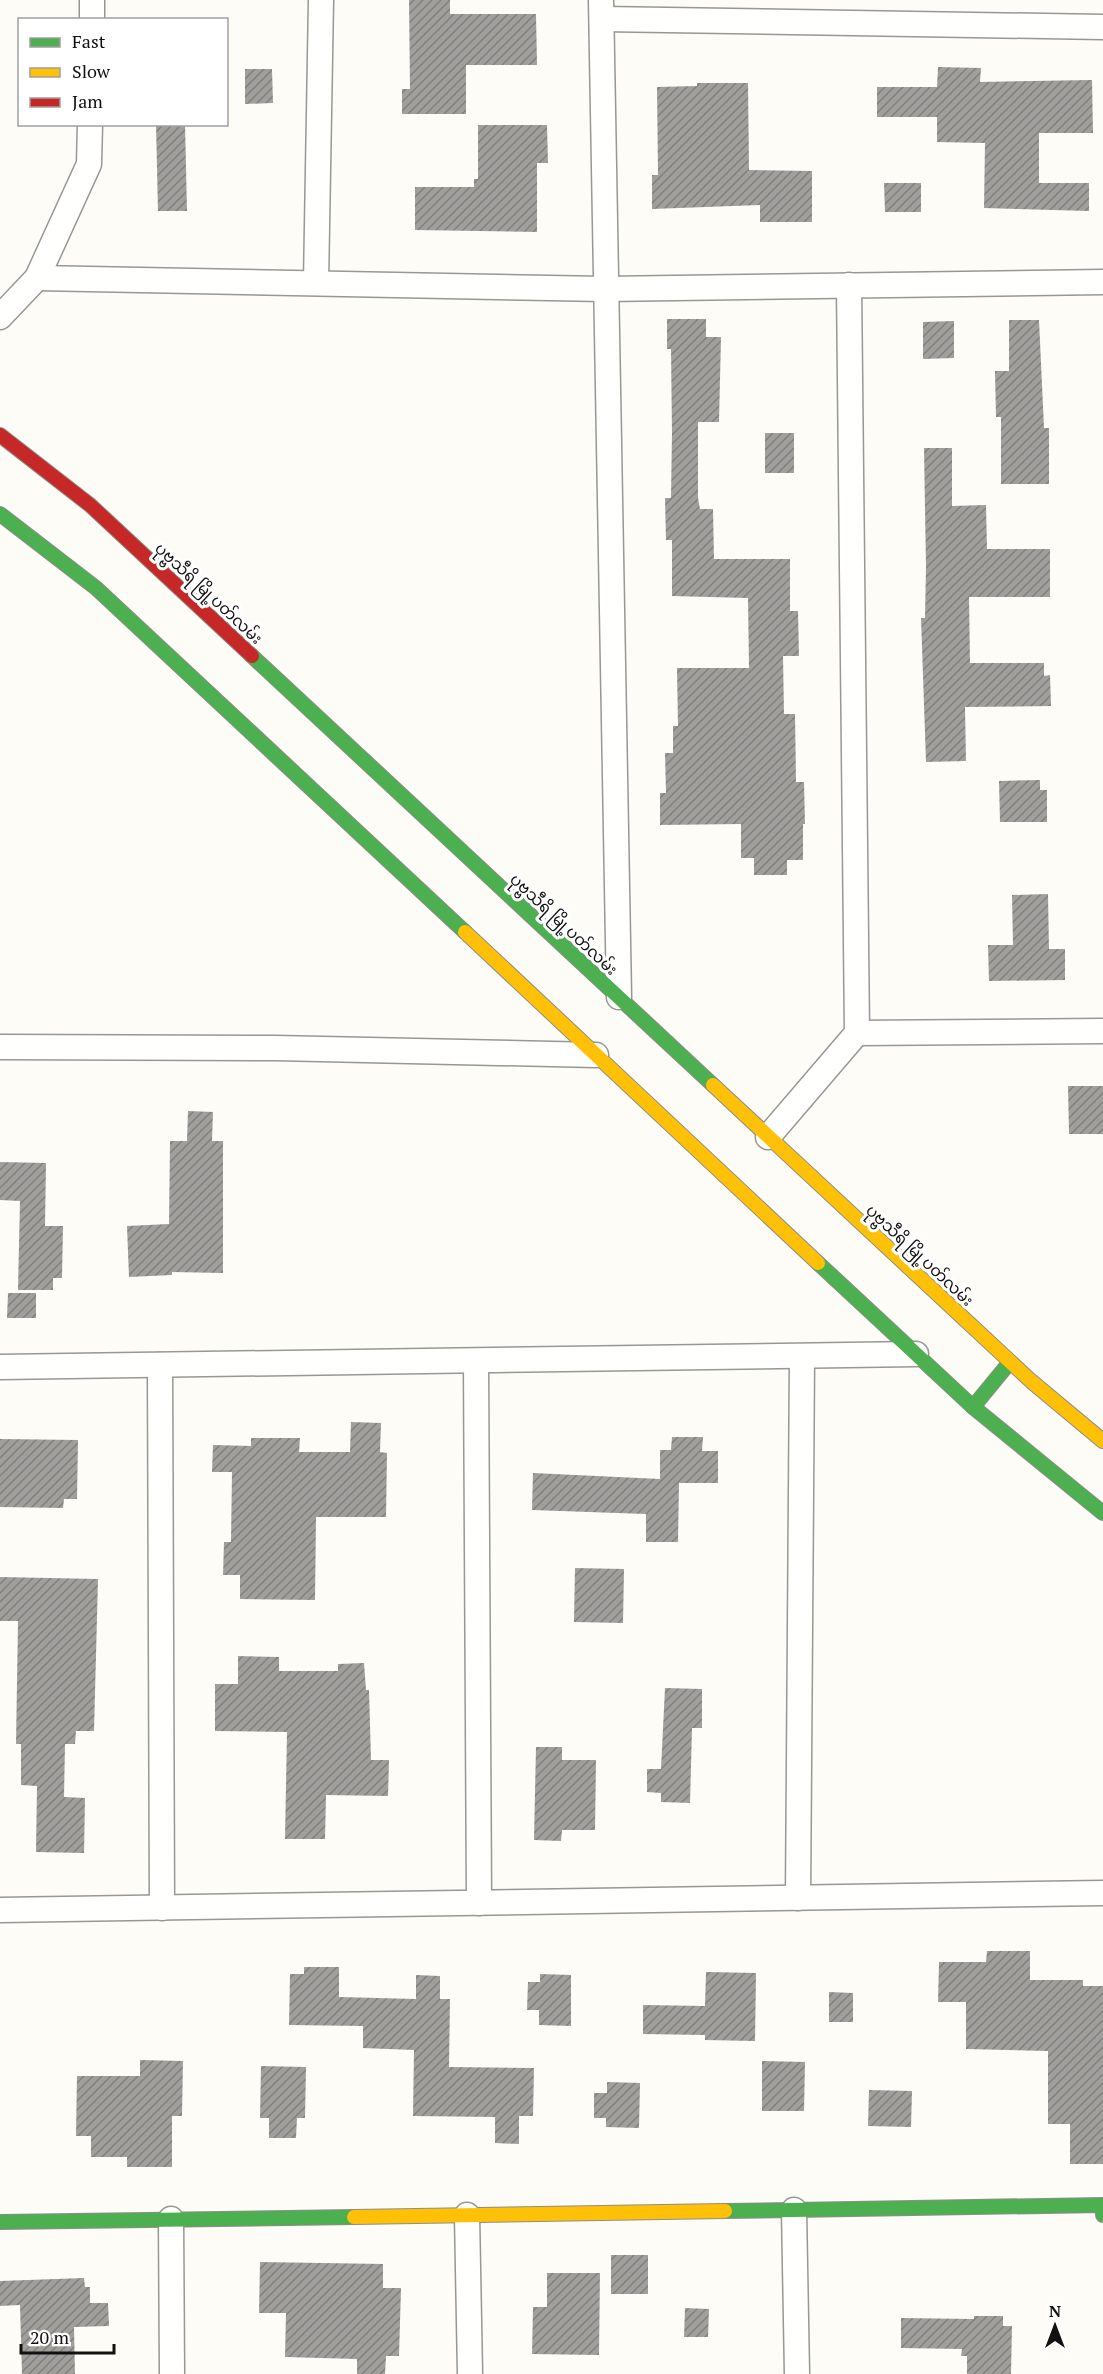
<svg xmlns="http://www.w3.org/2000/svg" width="1103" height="2374" viewBox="0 0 1103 2374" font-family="'PT Serif','Noto Sans Myanmar',serif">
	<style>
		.building { fill: url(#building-hatch) }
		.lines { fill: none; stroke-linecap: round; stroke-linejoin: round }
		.street-casing { stroke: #979795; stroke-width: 27 }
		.fast-casing { stroke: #8e8d8b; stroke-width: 16 }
		.slow-casing { stroke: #8e8d8b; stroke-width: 16 }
		.jam-casing { stroke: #8e8d8b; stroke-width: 16 }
		.street { stroke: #fffffe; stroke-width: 24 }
		.fast { stroke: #4caf50; stroke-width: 14 }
		.slow { stroke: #ffc107; stroke-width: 14 }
		.jam { stroke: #c62828; stroke-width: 14 }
		.labels { text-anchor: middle; stroke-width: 6; stroke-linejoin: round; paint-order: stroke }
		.street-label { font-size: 16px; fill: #111; stroke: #fff }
	</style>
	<defs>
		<pattern id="building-hatch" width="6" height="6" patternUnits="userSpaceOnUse" patternTransform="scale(1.5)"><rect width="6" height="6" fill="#a19f9c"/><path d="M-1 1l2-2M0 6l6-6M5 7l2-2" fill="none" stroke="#82807e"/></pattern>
	</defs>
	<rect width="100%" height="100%" fill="#fdfcf7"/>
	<g class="building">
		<polygon points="409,0 450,0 450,14 536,14 537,65 466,65 466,114 402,114 402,89 410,89"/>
		<polygon points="938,67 981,68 980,82 1092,80 1093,133 1039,133 1039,183 1089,183 1089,211 984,208 985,143 937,142 937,117 877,117 877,87 937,87"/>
		<polygon points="245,69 272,69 273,103 245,104"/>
		<polygon points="697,83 748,83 749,170 812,171 812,222 760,222 760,205 652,209 652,175 658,175 657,87 697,86"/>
		<polygon points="156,124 185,124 187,211 158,211"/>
		<polygon points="478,125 547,125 548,163 537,163 537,232 415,230 415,187 474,187 474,179 478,179"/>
		<polygon points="884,183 921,183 921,212 885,212"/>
		<polygon points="667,319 706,319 706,337 721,337 719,422 698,422 698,498 700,509 713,509 714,559 790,559 790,611 798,611 799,656 783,656 784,714 795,714 796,782 804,782 805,824 803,824 803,860 787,860 787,875 754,875 754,858 741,858 741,824 660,825 660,793 666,793 665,753 673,753 673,726 678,726 677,668 749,668 748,598 672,596 672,540 666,540 665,498 671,498 672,433 671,349 667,349"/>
		<polygon points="1009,320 1039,320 1044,428 1049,428 1049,484 1001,484 1001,417 996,417 995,371 1009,371"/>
		<polygon points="954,321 954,358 923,359 923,322"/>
		<rect x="765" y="433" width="29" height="40"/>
		<polygon points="924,448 952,448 952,506 986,505 987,549 1050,549 1050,597 969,597 970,663 1044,663 1044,676 1050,675 1051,706 965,707 966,761 926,762 921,618 925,618 926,567"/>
		<polygon points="1040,780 1040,790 1047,790 1047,822 1000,822 999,781"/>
		<polygon points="1048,894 1049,949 1065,949 1065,980 989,981 988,945 1013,945 1012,895"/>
		<polygon points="1068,1086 1103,1086 1103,1134 1069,1134"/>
		<polygon points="188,1111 213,1112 212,1141 223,1141 223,1273 172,1272 172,1275 129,1277 127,1226 169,1224 170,1141 187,1141"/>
		<polygon points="0,1162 46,1163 45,1226 63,1226 62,1278 53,1278 53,1290 18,1290 20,1201 0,1200"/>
		<polygon points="8,1293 36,1293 36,1318 7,1318"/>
		<polygon points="351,1422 381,1423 380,1452 387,1453 386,1517 316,1517 315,1600 240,1599 240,1575 223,1575 224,1542 231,1542 232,1472 212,1472 213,1445 251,1446 251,1438 300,1438 299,1452 350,1452"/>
		<polygon points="672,1437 703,1437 702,1451 718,1451 718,1483 679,1483 678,1542 646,1542 646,1514 532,1510 533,1473 660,1479 660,1450 671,1450"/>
		<polygon points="0,1439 78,1440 77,1499 64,1499 63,1508 0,1507"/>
		<polygon points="575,1568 624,1569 623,1623 574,1622"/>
		<polygon points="0,1577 98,1579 94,1731 76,1731 75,1744 65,1744 64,1797 85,1798 84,1853 36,1852 37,1786 21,1785 21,1744 16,1744 18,1621 0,1621"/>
		<polygon points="238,1656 279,1657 279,1671 338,1671 338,1664 364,1663 366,1690 369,1690 371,1760 389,1760 388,1796 326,1795 325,1839 285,1839 287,1732 215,1731 215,1684 238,1684"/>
		<polygon points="665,1688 702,1689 702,1728 692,1728 690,1803 661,1802 661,1793 647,1792 647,1769 661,1769"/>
		<polygon points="536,1747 562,1747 562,1760 596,1760 595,1830 562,1830 561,1841 534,1840"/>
		<polygon points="987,1951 1030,1951 1030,1980 1083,1980 1083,1986 1103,1986 1103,2164 1070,2164 1070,2124 1048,2124 1048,2051 966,2049 966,2002 938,2002 939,1962 986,1962"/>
		<polygon points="304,1967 339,1967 339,1997 416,1999 416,1975 440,1976 440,1999 450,1999 449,2067 534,2068 533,2116 519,2116 519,2144 495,2143 495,2117 413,2116 414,2050 363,2048 363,2026 289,2025 290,1974 304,1974"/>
		<polygon points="706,1972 756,1973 755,2041 705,2040 705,2035 643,2034 643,2005 705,2006"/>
		<polygon points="540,1974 571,1975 571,2026 539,2025 539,2010 527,2010 528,1982 540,1982"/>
		<polygon points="829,1992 853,1993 853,2022 829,2022"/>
		<polygon points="140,2060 183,2061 182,2116 172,2116 172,2167 127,2167 127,2157 91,2157 91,2136 76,2136 77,2076 140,2076"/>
		<polygon points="762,2061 805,2062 804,2111 762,2111"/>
		<polygon points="261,2066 306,2067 305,2118 297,2118 296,2138 269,2138 269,2118 260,2118"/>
		<polygon points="607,2082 640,2083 639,2128 606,2127 606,2118 594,2118 594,2093 607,2093"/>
		<polygon points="869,2090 912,2091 911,2127 868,2126"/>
		<rect x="611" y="2255" width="37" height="39"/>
		<polygon points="260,2262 383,2264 383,2288 401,2288 399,2356 386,2356 385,2374 357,2374 357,2359 285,2357 286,2313 259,2313"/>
		<polygon points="547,2273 600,2273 599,2355 532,2354 533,2307 547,2307"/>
		<polygon points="84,2278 85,2287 90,2287 90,2303 108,2303 109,2326 74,2327 75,2374 22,2374 20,2305 0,2306 0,2281"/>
		<polygon points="685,2308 709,2309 708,2337 684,2337"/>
		<polygon points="974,2316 1003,2316 1003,2326 1012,2326 1011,2374 967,2374 967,2356 961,2356 962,2349 901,2348 901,2318 974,2319"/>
	</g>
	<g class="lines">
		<defs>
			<g id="street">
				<polyline points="601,0 619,997"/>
				<polyline points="602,19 1103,27"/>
				<polyline points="92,20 92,0"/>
				<polyline points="37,278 604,289 1103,282"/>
				<polyline points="316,283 321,0"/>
				<polyline points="0,317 37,278 89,164 90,124"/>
				<polyline points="857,1033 1103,1031"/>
				<polyline points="0,1047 275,1048 596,1055"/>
				<polyline points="768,1137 857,1033 849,285"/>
				<polyline points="476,1362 479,1903"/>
				<polyline points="160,1365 162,1908"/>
				<polyline points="0,1367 916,1354"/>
				<polyline points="798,1898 802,1357"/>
				<polyline points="0,1910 1103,1893"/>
				<polyline points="794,2210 797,2374"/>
				<polyline points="467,2215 470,2374"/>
				<polyline points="171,2219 172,2374"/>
			</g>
			<g id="fast">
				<polyline points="0,514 96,588 465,932"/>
				<polyline points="252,656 713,1085"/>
				<polyline points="818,1263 973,1407 1103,1513"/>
				<polyline points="973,1407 1010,1362"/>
				<polyline points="725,2211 1103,2205 1103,2215"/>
				<polyline points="0,2222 354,2217"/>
			</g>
			<g id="slow">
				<polyline points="465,932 818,1263"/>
				<polyline points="713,1085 1031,1381 1103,1441"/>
				<polyline points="354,2217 725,2211"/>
			</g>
			<polyline id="jam" points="0,435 90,505 252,656"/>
		</defs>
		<use href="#street" class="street-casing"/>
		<use href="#fast" class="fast-casing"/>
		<use href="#slow" class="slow-casing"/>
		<use href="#jam" class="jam-casing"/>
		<use href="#street" class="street"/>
		<use href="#fast" class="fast"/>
		<use href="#slow" class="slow"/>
		<use href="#jam" class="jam"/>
	</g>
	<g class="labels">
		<g class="street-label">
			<text transform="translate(209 593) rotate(43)" y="6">ပုဗ္ဗသီရိ မြို့ပတ်လမ်း</text>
			<text transform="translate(564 924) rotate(43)" y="6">ပုဗ္ဗသီရိ မြို့ပတ်လမ်း</text>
			<text transform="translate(920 1255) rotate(43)" y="6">ပုဗ္ဗသီရိ မြို့ပတ်လမ်း</text>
		</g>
	</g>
	<rect x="18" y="18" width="210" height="108" fill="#ffffff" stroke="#a0a0a0" stroke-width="1.5"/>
	<rect x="30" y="38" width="30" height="9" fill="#4caf50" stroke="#a0a0a0" stroke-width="1.5"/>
	<text x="72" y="48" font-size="18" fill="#111111">Fast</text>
	<rect x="30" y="68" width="30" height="9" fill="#ffc107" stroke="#a0a0a0" stroke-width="1.5"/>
	<text x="72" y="78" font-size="18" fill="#111111">Slow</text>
	<rect x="30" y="98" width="30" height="9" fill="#c62828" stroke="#a0a0a0" stroke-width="1.5"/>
	<text x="72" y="108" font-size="18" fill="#111111">Jam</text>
	<g transform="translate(1055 2326)" stroke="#ffffff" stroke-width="4.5" paint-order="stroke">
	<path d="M0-4.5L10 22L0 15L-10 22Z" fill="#111111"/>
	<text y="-9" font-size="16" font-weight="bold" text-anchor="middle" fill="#111111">N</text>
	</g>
	<path d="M21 2344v9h93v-9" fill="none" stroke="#111111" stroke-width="3"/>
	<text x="30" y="2344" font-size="18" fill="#111111" stroke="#ffffff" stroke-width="4.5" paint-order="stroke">20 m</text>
</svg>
